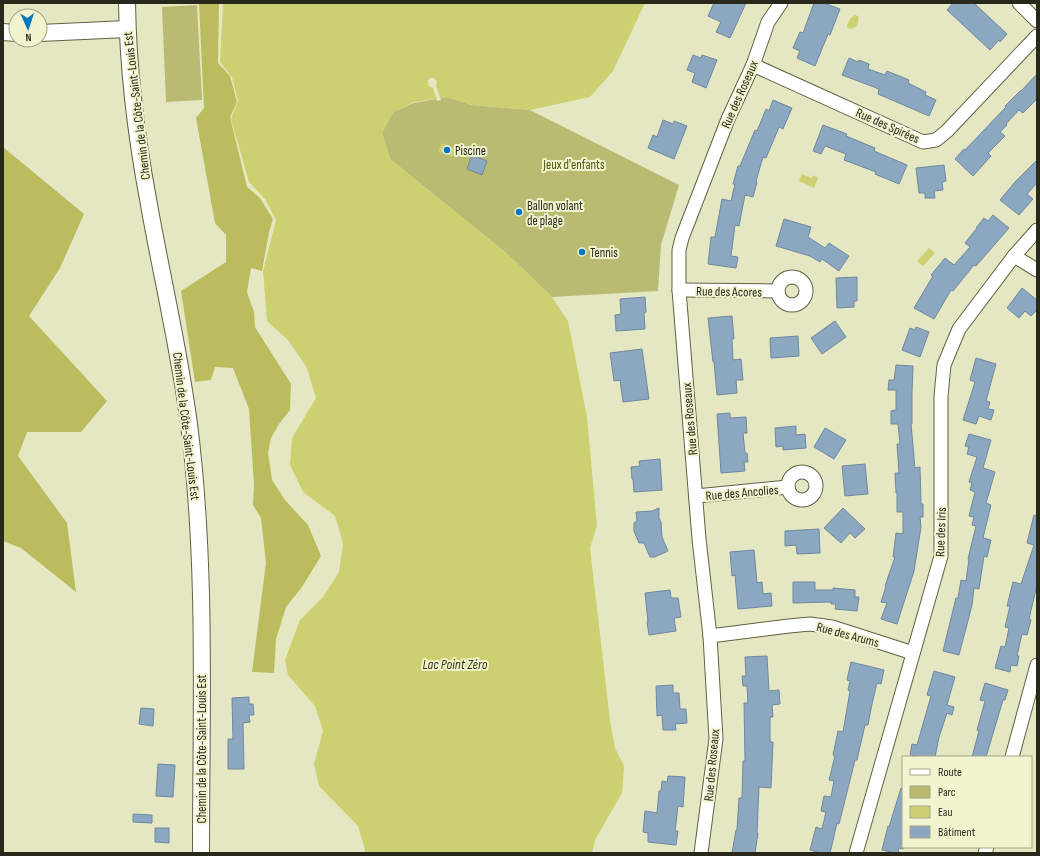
<svg xmlns="http://www.w3.org/2000/svg" width="1040" height="856" viewBox="0 0 1040 856" font-family="'Sofia Sans Condensed',sans-serif">
	<style>
		.green { fill: #b8bb71 }
		.forest { fill: #babc5d }
		.water { fill: #cdd070 }
		.pier { fill: #e5e7c3 }
		.building { fill: #8ca7c0; stroke: #6e88a0 }
		.lines { fill: none; stroke-linecap: round; stroke-linejoin: round }
		.minor-casing { stroke: #606142; stroke-width: 15 }
		.tertiary-casing { stroke: #606142; stroke-width: 18 }
		.minor { stroke: #fff; stroke-width: 13 }
		.tertiary { stroke: #fff; stroke-width: 16 }
		.poi-dot { fill: #0076c0; stroke: #f2f4d0; stroke-width: 1.5 }
		.labels { text-anchor: middle; stroke-width: 4; stroke-linejoin: round; paint-order: stroke }
		.street-label { font-size: 13px; fill: #28291b; stroke: #f2f4d0 }
		.poi-label { font-size: 13px; fill: #28291b; stroke: #f2f4d0; text-anchor: start }
		.park-label { font-size: 13px; fill: #505104; stroke: #f2f4d0 }
		.water-label { font-size: 14px; font-style: italic; fill: #37370e; stroke: #f2f4d0 }
	</style>
	<rect width="100%" height="100%" fill="#e5e7c3"/>
	<g class="green">
		<polygon points="197,5 202,100 166,102 162,7"/>
		<polygon points="447,97 472,105 530,110 679,185 661,245 658,291 552,297 505,252 390,159 382,133 393,112 414,103"/>
	</g>
	<g class="forest">
		<polygon points="199,3 219,3 218,63 230,76 237,102 230,117 247,187 260,198 273,219 269,232 262,271 251,268 247,292 254,312 255,327 291,384 290,410 279,424 271,438 268,453 272,480 285,500 308,525 321,556 302,587 286,607 276,639 274,673 252,672 266,563 261,518 253,505 254,485 249,409 233,368 215,367 211,380 195,382 181,291 226,262 226,235 215,223 196,118 204,108"/>
		<polygon points="3,147 84,214 60,268 29,316 107,401 81,432 27,432 18,456 67,523 76,592 21,548 3,541"/>
	</g>
	<g class="water">
		<polygon points="223,3 645,3 613,71 590,97 530,110 472,105 447,97 415,102 393,112 382,133 390,159 505,252 552,297 568,321 587,417 597,526 590,548 610,721 615,748 624,766 622,793 595,840 592,853 364,853 365,849 358,826 319,786 314,764 323,731 315,706 288,675 285,660 300,620 323,597 339,572 343,543 335,516 303,492 290,465 292,438 316,398 307,368 288,340 267,321 263,271 276,220 265,199 249,182 231,119 238,101 232,77 220,62"/>
		<path d="M855,15L858,16C859,23 857,28 850,29L847,27C847,23 851,17 855,15Z"/>
		<polygon points="442,143 456,149 452,157 438,151"/>
		<polygon points="802,174 812,178 813,175 818,178 814,188 799,181"/>
		<polygon points="929,248 935,253 923,266 917,261"/>
	</g>
	<polygon class="pier" points="430,78 434,78 437,81 436,86 441,100 437,101 433,88 429,86 428,83 428,80"/>
	<g class="building">
		<polygon points="714,3 746,3 730,38 716,32 721,22 708,16"/>
		<polygon points="814,3 824,3 840,9 830,35 828,34 815,66 797,58 800,51 793,48 800,32 803,33"/>
		<polygon points="953,3 974,3 1007,34 1000,42 999,40 990,50 947,10"/>
		<polygon points="693,55 701,58 702,55 717,60 706,88 692,82 695,73 687,70"/>
		<polygon points="849,58 858,62 859,60 869,64 868,69 885,75 887,71 909,80 908,83 926,92 925,95 936,100 929,116 878,94 879,89 842,75"/>
		<polygon points="1037,74 1037,99 1023,113 1019,110 1006,124 1007,125 1000,132 1005,136 988,153 991,156 973,176 955,159 964,149 965,150 1006,107 1005,106 1020,91 1021,91"/>
		<polygon points="773,100 792,108 783,129 779,127 766,158 763,157 756,181 757,182 753,197 745,195 739,226 735,225 731,256 738,257 736,268 708,264 711,237 715,237 722,199 731,201 735,184 733,184 738,166 740,166 755,130 757,131 766,109 769,111"/>
		<polygon points="663,120 673,124 674,121 687,126 674,159 648,148 653,135 657,137"/>
		<polygon points="823,125 847,134 846,136 875,148 874,151 907,165 899,184 875,174 876,172 844,160 846,154 825,146 821,154 813,151"/>
		<polygon points="472,155 487,161 482,175 467,169"/>
		<polygon points="1037,160 1037,183 1027,194 1033,199 1019,215 1000,200 1015,182"/>
		<polygon points="944,165 946,181 942,182 943,190 934,191 935,198 925,198 925,193 919,193 916,168"/>
		<polygon points="993,215 1009,228 976,266 974,265 953,291 951,290 934,319 914,308 933,276 931,275 945,258 954,265 970,247 965,243 977,228 976,228 984,218 988,221"/>
		<polygon points="784,219 811,227 808,237 825,248 829,243 849,256 839,271 822,259 820,262 810,256 776,246"/>
		<polygon points="857,277 857,301 854,301 854,307 837,308 836,278"/>
		<polygon points="1022,288 1037,300 1037,310 1031,316 1025,311 1019,318 1007,308"/>
		<polygon points="645,297 646,312 644,313 645,329 616,331 615,315 621,314 620,299"/>
		<polygon points="732,316 734,339 732,339 733,360 741,359 743,380 736,380 737,393 717,395 714,362 713,362 708,318"/>
		<polygon points="835,321 846,337 822,354 811,338"/>
		<polygon points="916,327 929,332 920,357 902,350 910,328 915,330"/>
		<polygon points="798,336 799,356 771,358 770,338"/>
		<polygon points="642,349 649,399 623,402 620,380 614,381 610,353"/>
		<polygon points="976,358 996,364 986,401 990,402 988,409 994,410 991,420 979,416 976,424 963,420 975,382 970,380"/>
		<polygon points="896,365 913,366 912,393 912,424 911,424 915,468 920,467 921,504 923,504 923,517 920,517 921,527 914,571 897,624 881,619 887,603 881,602 886,586 885,586 895,557 893,557 896,533 903,534 903,512 897,512 897,493 896,493 895,473 899,473 897,444 900,444 898,424 891,424 891,411 896,410 896,390 888,390 889,380 894,380"/>
		<polygon points="730,413 730,418 746,417 747,433 743,433 745,453 747,453 748,462 744,462 745,471 721,473 717,414"/>
		<polygon points="796,426 796,435 805,434 806,448 783,450 783,446 776,447 775,428"/>
		<polygon points="825,428 846,440 834,459 814,447"/>
		<polygon points="969,434 991,440 983,468 995,472 986,503 991,505 983,538 991,540 987,557 984,556 979,589 974,588 972,605 959,655 943,651 956,598 958,598 961,580 966,581 969,559 968,559 976,526 972,525 974,517 969,516 975,492 970,490 972,483 969,482 977,457 967,454 969,447 965,446"/>
		<polygon points="660,459 662,490 634,492 633,479 632,479 631,467 640,466 639,461"/>
		<polygon points="865,464 868,494 845,496 842,466"/>
		<polygon points="659,508 659,518 661,522 662,537 668,551 655,557 650,557 644,543 639,543 634,531 634,523 637,521 636,512 652,511"/>
		<polygon points="843,508 865,529 855,538 850,533 841,543 824,528"/>
		<polygon points="1034,515 1037,516 1037,585 1029,619 1031,620 1027,635 1022,634 1017,656 1019,656 1017,666 1011,665 1010,672 995,668 1001,646 1005,647 1009,628 1005,627 1010,606 1007,606 1013,582 1021,584 1034,545 1027,543"/>
		<polygon points="819,529 820,553 797,554 796,545 785,546 785,531"/>
		<polygon points="754,550 757,583 762,582 763,594 771,593 772,606 738,609 735,575 732,576 730,552"/>
		<polygon points="793,582 815,582 815,590 833,590 833,588 855,590 855,597 859,597 857,611 835,609 836,604 831,604 831,602 793,603"/>
		<polygon points="670,590 671,598 678,598 681,617 674,618 676,631 649,635 647,622 648,622 645,593"/>
		<polygon points="767,656 769,691 779,690 780,704 772,705 773,717 770,717 770,742 773,742 771,788 759,787 757,833 758,833 755,853 732,853 736,830 737,830 739,798 742,798 743,761 745,761 744,703 748,703 747,686 743,686 742,676 746,676 745,657"/>
		<polygon points="851,662 884,670 881,684 877,683 872,704 868,725 865,725 857,760 855,760 839,824 837,823 830,853 821,853 810,850 816,827 822,829 826,812 821,811 824,796 831,797 834,781 829,780 835,756 833,755 838,731 843,732 850,691 848,690 850,681 847,680"/>
		<polygon points="934,671 955,677 947,705 954,707 952,715 947,713 939,737 935,757 922,757 910,755 912,744 917,745 931,696 927,695"/>
		<polygon points="985,683 1008,690 1005,700 1003,700 986,757 972,757 979,731 977,730 985,701 980,700"/>
		<polygon points="673,685 673,693 679,693 680,709 686,709 687,723 675,724 676,730 663,730 662,715 657,716 656,686"/>
		<polygon points="249,697 249,704 253,704 254,715 249,715 250,722 243,723 244,769 228,769 228,739 233,739 232,698"/>
		<polygon points="141,708 154,709 153,726 139,724"/>
		<polygon points="158,764 175,765 173,797 156,796"/>
		<polygon points="668,776 685,777 683,807 678,806 675,831 678,831 676,845 648,842 648,833 643,832 645,811 657,813 659,791 661,791 662,781 667,782"/>
		<polygon points="901,788 903,788 903,849 899,848 898,853 894,853 882,850 888,826 889,827"/>
		<polygon points="133,814 152,815 152,823 133,822"/>
		<polygon points="155,828 169,828 169,843 155,842"/>
	</g>
	<g class="lines">
		<defs>
			<g id="minor">
				<polyline points="1019,3 1037,21"/>
				<polyline points="753,65 923,142 936,140 947,131 1037,36"/>
				<polyline points="1014,256 1037,270"/>
				<circle cx="792" cy="291" r="14"/>
				<polyline points="679,290 778,291"/>
				<circle cx="802" cy="486" r="14"/>
				<polyline points="696,496 788,487"/>
				<polyline points="710,636 789,626 810,624 832,627 913,653"/>
				<polyline points="1012,757 1037,665"/>
				<polyline points="701,853 716,739 710,636 699,539 679,290 679,250 682,238 728,119 753,65 768,22 781,3"/>
				<polyline points="856,853 941,556 941,396 944,365 959,329 1014,256 1037,230"/>
				<polyline points="985,853 987,847"/>
			</g>
			<g id="tertiary">
				<path d="M127,3C128,69 136,135 148,199C161,274 179,348 189,424C207,566 201,710 201,853"/>
				<polyline points="3,32 16,33"/>
				<polyline points="40,33 127,29"/>
			</g>
		</defs>
		<use href="#minor" class="minor-casing"/>
		<use href="#tertiary" class="tertiary-casing"/>
		<use href="#minor" class="minor"/>
		<use href="#tertiary" class="tertiary"/>
	</g>
	<g class="poi-dot">
		<circle cx="447" cy="150" r="4"/>
		<circle cx="519" cy="212" r="4"/>
		<circle cx="582" cy="252" r="4"/>
	</g>
	<g class="labels">
		<g class="street-label">
			<text transform="translate(739 94) rotate(-66)" y="5">Rue des Roseaux</text>
			<text transform="translate(136 106) rotate(-97)" y="5">Chemin de la Côte-Saint-Louis Est</text>
			<text transform="translate(888 125) rotate(24)" y="5">Rue des Spirées</text>
			<text transform="translate(729 291) rotate(1)" y="5">Rue des Acores</text>
			<text transform="translate(689 419) rotate(-95)" y="5">Rue des Roseaux</text>
			<text transform="translate(187 426) rotate(83)" y="5">Chemin de la Côte-Saint-Louis Est</text>
			<text transform="translate(742 492) rotate(-5)" y="5">Rue des Ancolies</text>
			<text transform="translate(940 532) rotate(-88)" y="5">Rue des Iris</text>
			<text transform="translate(848 634) rotate(15)" y="5">Rue des Arums</text>
			<text transform="translate(201 749) rotate(-90)" y="5">Chemin de la Côte-Saint-Louis Est</text>
			<text transform="translate(711 765) rotate(-85)" y="5">Rue des Roseaux</text>
		</g>
		<g class="poi-label">
			<text x="455" y="155">Piscine</text>
			<text x="527" y="210">Ballon volant<tspan x="527" dy="15">de plage</tspan></text>
			<text x="590" y="257">Tennis</text>
		</g>
		<g class="park-label">
			<text x="574" y="169">Jeux d'enfants</text>
		</g>
		<g class="water-label">
			<text x="455" y="669">Lac Point Zéro</text>
		</g>
	</g>
	<rect width="1040" height="856" fill="none" stroke="#28291b" stroke-width="8"/>
	<rect x="902" y="756" width="130" height="92" fill="#f2f4d0" stroke="#a1a388"/>
	<rect x="910" y="769" width="20" height="6" fill="#ffffff" stroke="#a1a388"/>
	<text x="938" y="776" font-size="12" fill="#28291b">Route</text>
	<rect x="910" y="786" width="20" height="12" fill="#b8bb71" stroke="#a1a388"/>
	<text x="938" y="796" font-size="12" fill="#28291b">Parc</text>
	<rect x="910" y="806" width="20" height="12" fill="#cdd070" stroke="#a1a388"/>
	<text x="938" y="816" font-size="12" fill="#28291b">Eau</text>
	<rect x="910" y="826" width="20" height="12" fill="#8ca7c0" stroke="#a1a388"/>
	<text x="938" y="836" font-size="12" fill="#28291b">Bâtiment</text>
	<g transform="translate(28 28) rotate(177)"><circle r="19" fill="#f2f4d0" stroke="#a1a388"/>
	<path d="M0-3L7 15L0 10L-7 15Z" fill="#0076c0"/>
	<text y="-6" font-size="11" font-weight="bold" text-anchor="middle" fill="#28291b">N</text>
	</g>
</svg>
